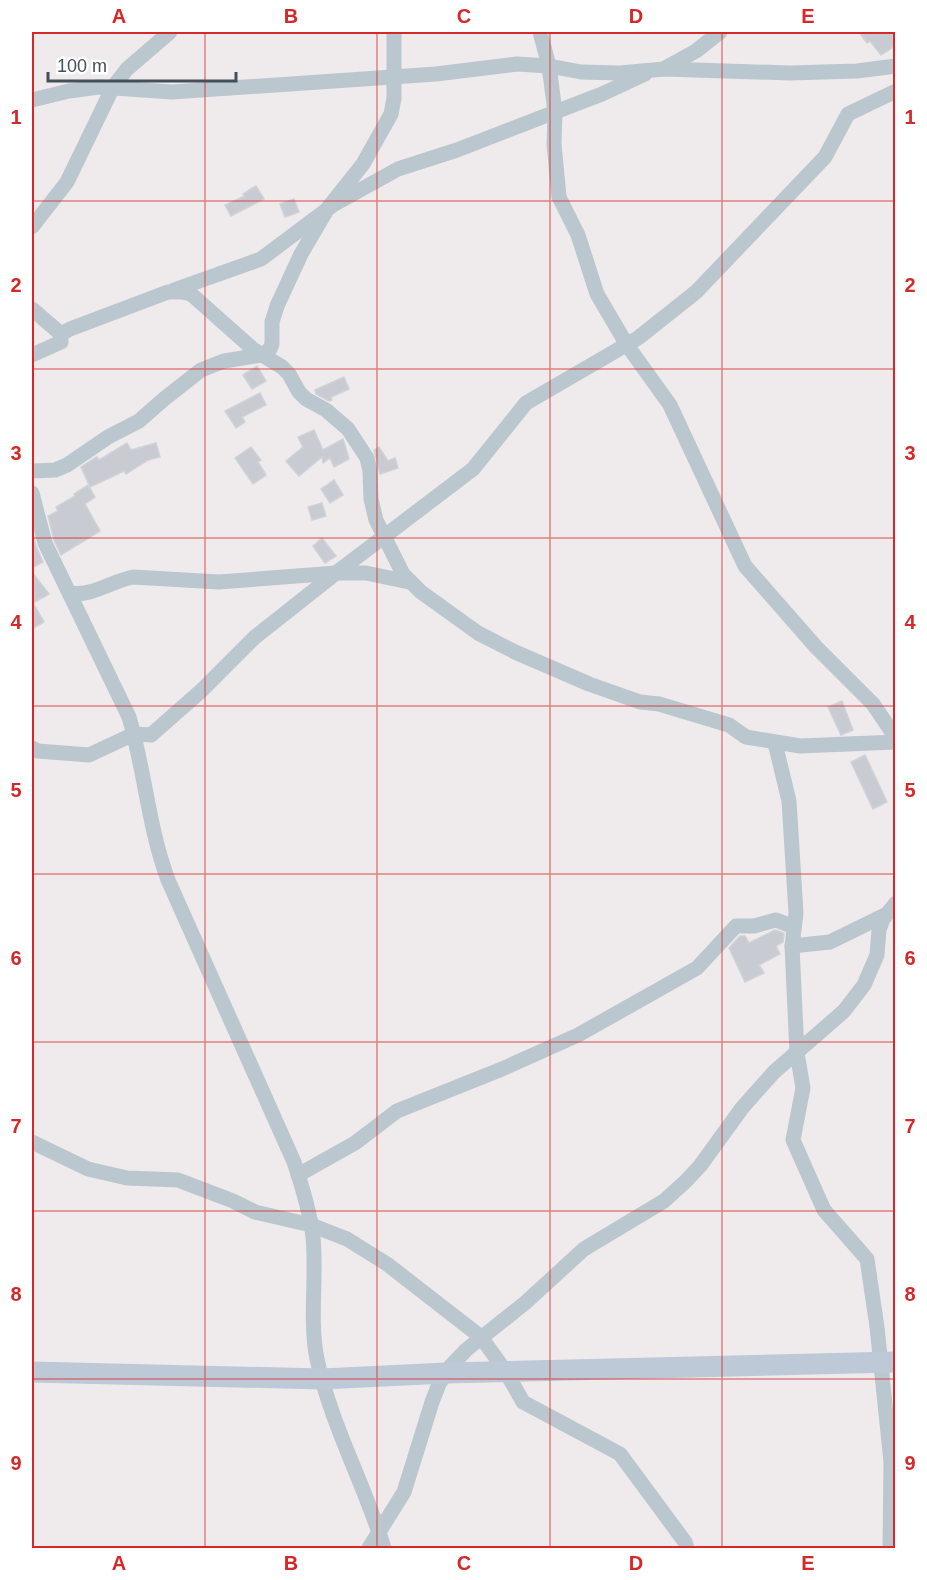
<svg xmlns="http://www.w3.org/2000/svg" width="927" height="1580" viewBox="0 0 927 1580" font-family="Helvetica,sans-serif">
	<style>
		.building { fill: #c8cbd1; stroke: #cfd2d8; stroke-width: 1.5 }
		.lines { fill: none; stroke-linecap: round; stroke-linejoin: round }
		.street { stroke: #bbc7cf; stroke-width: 15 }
		.secondary { stroke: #bdc9d7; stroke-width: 21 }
		.grid { fill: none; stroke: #d62828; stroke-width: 1.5; stroke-opacity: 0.55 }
		.neatline { fill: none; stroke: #d62828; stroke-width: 2 }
		.grid-label { font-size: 20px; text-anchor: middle; font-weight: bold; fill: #d62828 }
	</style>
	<rect width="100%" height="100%" fill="#efebec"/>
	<g class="building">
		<polygon points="859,32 896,32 896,45 881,55 870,41 867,43"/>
		<polygon points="256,186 264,199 231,216 225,205 245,196 243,194"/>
		<polygon points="294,199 299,212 285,217 280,204"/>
		<polygon points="257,366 266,381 252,389 243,375"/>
		<polygon points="344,377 349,389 331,397 332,400 329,401 316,394 315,390"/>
		<polygon points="260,393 266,405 242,417 245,422 236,428 225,411"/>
		<polygon points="314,430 323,450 343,439 349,459 334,467 330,458 323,463 322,457 299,476 286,461 303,447 298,437"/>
		<polygon points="127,443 131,450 156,443 160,457 148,460 126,474 124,471 90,487 81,467 95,458 97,457 99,460"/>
		<polygon points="251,447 261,460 258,462 266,475 253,484 235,458"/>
		<polygon points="379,447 388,461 395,458 398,468 380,474 374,450"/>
		<polygon points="334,480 343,495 330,503 321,489"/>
		<polygon points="88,485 95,497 85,504 100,531 61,555 54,540 48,516 58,511 56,507 75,496 74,494"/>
		<polygon points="322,503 326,516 312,520 308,507"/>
		<polygon points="32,530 36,546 43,562 32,568"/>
		<polygon points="322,538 336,556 325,563 313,546"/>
		<polygon points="32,572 49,594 33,603 44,622 32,629"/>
		<polygon points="842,701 853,730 841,735 828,707"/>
		<polygon points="865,755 887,802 873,809 851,762"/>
		<polygon points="775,930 784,933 783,942 776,946 780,954 759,965 764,973 745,982 729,948 740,936 745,936 749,943"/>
	</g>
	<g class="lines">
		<g class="street">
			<polyline points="540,32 549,66 555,112 554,144 559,197 578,235 597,294 627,345 670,405 745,566 816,647 873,704 896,738"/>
			<polyline points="665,68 696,51 720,32"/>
			<polyline points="32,100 69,91 99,87 172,92 436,74 517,64 549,66 581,72 620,73 664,69 790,73 857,71 896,66"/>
			<polyline points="32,227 67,182 113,87 127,69 170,32"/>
			<polyline points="174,290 261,259 333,205 398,169 457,150 602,94 645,74"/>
			<polyline points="32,309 61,334"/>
			<polyline points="32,355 61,342 61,334 70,329 168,292 182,292 191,294 254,350 282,367 289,374 299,392 306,399 326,410 348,429 367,458 370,471 371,499 376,520 403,574 421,592 478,633 515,652 589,684 640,702 659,704 729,725 746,737 800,746 896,742"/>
			<polyline points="32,471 55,470 67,465 108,437 139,421 164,399 201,370 224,361 262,355 270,349 272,344 272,322 277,306 301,254 328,208 363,164 391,114 394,98 394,32"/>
			<path d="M32,493L45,543L129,717C145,771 148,826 168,880L294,1162C302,1186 310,1211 313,1237C317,1278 309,1319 317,1359C331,1425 365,1485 384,1548"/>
			<path d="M70,593C91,597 112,581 133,577L219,582L336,573H366L409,582"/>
			<polyline points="775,743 789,801 796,913 792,946 830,942 887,914"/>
			<polyline points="32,748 38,751 89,755 134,734 151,735 201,691 255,637 336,573 473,469 526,403 638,338 696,292 825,157 848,114 896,91"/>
			<polyline points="792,946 797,1053 803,1088 793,1140 824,1210 867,1259 877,1327 891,1462 890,1548"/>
			<polyline points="32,1142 88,1169 127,1178 178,1180 233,1201 255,1212 311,1225 347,1239 387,1264 481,1337 506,1372 523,1402 620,1454 685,1542 687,1548"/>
			<polyline points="298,1175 355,1143 397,1111 502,1069 578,1035 697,968 736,926 754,926 776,920 794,927"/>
			<polyline points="369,1548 404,1492 432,1402 439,1384 450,1367 466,1350 525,1303 584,1249 664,1201 686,1181 700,1166 742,1108 774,1072 844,1011 864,985 877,955 879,930 883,919 896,903"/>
		</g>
		<polyline class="secondary" points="32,1372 322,1379 446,1373 896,1362"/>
	</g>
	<path class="grid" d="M205,32V1548M377,32V1548M550,32V1548M722,32V1548M32,201H896M32,369H896M32,538H896M32,706H896M32,874H896M32,1042H896M32,1211H896M32,1379H896"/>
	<rect width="927" height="1580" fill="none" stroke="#ffffff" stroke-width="66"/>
	<path d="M48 72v9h188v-9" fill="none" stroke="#434f5a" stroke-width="3"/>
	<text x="57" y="72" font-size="18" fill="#434f5a" stroke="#ffffff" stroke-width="4.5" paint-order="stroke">100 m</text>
	<rect x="33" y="33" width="861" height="1514" class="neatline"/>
	<g class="grid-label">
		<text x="119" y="23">A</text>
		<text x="291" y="23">B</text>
		<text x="464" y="23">C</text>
		<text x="636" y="23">D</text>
		<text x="808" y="23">E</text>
		<text x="16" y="124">1</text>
		<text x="910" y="124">1</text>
		<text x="16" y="292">2</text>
		<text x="910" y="292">2</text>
		<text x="16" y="460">3</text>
		<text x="910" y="460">3</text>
		<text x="16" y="629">4</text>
		<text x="910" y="629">4</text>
		<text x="16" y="797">5</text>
		<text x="910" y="797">5</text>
		<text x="16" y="965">6</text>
		<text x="910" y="965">6</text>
		<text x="16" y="1133">7</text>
		<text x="910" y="1133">7</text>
		<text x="16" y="1301">8</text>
		<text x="910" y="1301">8</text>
		<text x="16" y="1470">9</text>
		<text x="910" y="1470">9</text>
		<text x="119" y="1570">A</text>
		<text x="291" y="1570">B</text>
		<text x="464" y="1570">C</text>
		<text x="636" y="1570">D</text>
		<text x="808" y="1570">E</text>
	</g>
</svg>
